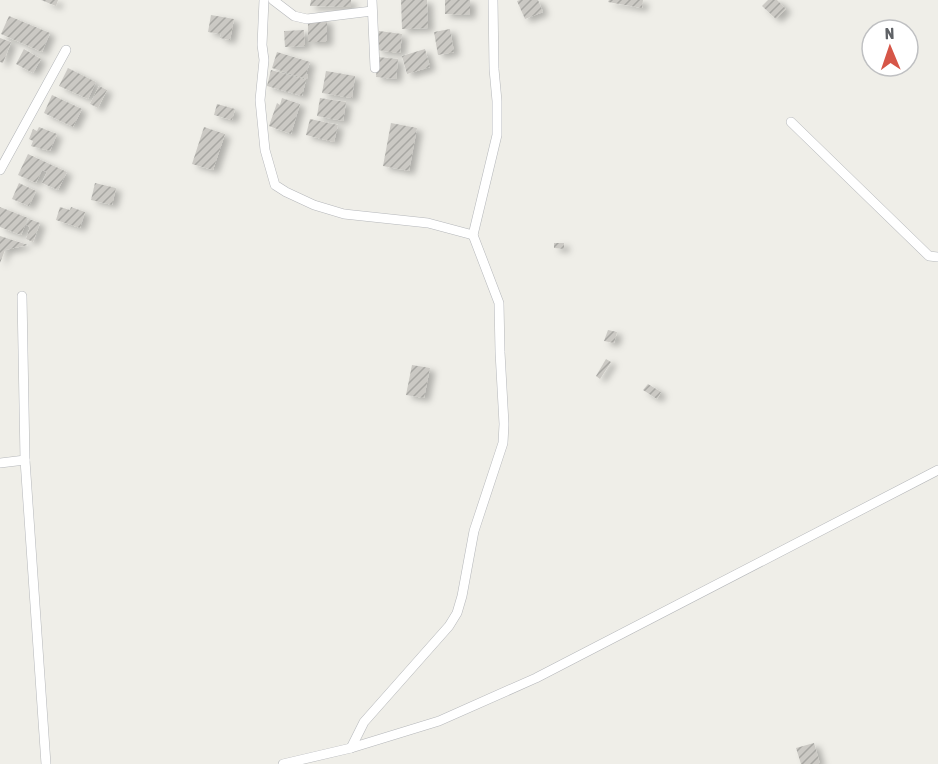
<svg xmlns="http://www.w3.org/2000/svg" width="938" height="764" viewBox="0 0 938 764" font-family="'Asap Condensed',sans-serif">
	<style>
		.building { fill: url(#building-hatch); filter: url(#shadow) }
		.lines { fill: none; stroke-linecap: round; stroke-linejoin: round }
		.street-casing { stroke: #b5b7ba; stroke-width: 10 }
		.street { stroke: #fff; stroke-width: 9 }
	</style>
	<defs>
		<pattern id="building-hatch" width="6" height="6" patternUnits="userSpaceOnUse" patternTransform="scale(1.5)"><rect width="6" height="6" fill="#cbc9c4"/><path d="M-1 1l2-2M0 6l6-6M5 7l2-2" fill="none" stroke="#a8a7a3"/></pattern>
		<filter id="shadow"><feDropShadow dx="5.5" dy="3.5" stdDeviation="3" flood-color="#0004"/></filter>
	</defs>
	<rect width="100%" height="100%" fill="#efeee8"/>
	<g class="building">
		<polygon points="41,0 58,0 56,6"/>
		<polygon points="311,0 351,0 351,7 310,6"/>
		<polygon points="401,0 427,0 428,28 402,29"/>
		<polygon points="445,0 470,0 470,15 445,14"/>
		<polygon points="520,0 538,0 543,12 525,19 517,1"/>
		<polygon points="609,0 643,0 642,8 608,2"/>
		<polygon points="768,0 777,0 786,9 776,19 762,6"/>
		<polygon points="211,15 234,19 230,40 220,38 221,34 208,32"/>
		<polygon points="9,16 50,33 42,52 1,34"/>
		<rect x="308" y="20" width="19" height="22"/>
		<polygon points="450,29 454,52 438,55 434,32"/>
		<polygon points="304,30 305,46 285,47 284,31"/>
		<polygon points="379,31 402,34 400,53 377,50"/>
		<polygon points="0,38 11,42 3,63 0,62"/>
		<polygon points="24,49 41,59 33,73 16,64"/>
		<polygon points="425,49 430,67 407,74 402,56"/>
		<polygon points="277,52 310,62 306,74 308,75 307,79 272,68"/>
		<polygon points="378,57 398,59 396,79 376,77"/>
		<polygon points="68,68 96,82 88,99 59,86"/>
		<polygon points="271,70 306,80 302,96 267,86"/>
		<polygon points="326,71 355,76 352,98 322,93"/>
		<polygon points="99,86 107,90 98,108 90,104"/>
		<polygon points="52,95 82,109 73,127 44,113"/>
		<polygon points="282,98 300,104 291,134 269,126 277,103 280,105"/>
		<polygon points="320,98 346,102 343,121 317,116"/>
		<polygon points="217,104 235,109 232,120 214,115"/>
		<polygon points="310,119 338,125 334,142 306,135"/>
		<polygon points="391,123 417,128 409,171 383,166"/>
		<polygon points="39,127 57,134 50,151 31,146 33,141 29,139 33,129 37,131"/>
		<polygon points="204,127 225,134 213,170 192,164"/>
		<polygon points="28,154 67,172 58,190 42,183 47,172 42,170 36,183 18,175"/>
		<polygon points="19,183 36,191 29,206 12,199"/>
		<polygon points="95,183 116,188 112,205 91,200"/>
		<polygon points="0,207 28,218 21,235 0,227"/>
		<polygon points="60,207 70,210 71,207 85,212 80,228 56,220"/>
		<polygon points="29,219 40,223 33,242 26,239 30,227 26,225"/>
		<polygon points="0,236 28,245 5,250 0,263"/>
		<polygon points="554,243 564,243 564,249 554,248"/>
		<polygon points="608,330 617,332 614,343 604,341"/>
		<polygon points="606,359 611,362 600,379 596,376"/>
		<polygon points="412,365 430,368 424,398 406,395"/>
		<polygon points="648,384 661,392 657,399 643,390"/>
		<polygon points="814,743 820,764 801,764 796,748"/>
	</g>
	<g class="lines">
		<defs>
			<g id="street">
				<polyline points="264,0 262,45 264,60 260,100 265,150 275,185 286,192 314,205 344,214 428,223 473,235"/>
				<polyline points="273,0 294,16 307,19 372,11"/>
				<polyline points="372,0 375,68"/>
				<polyline points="791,122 929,256 938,257"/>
				<polyline points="0,170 66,50"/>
				<polyline points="22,296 25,460 46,764"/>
				<polyline points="0,463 25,460"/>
				<polyline points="351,748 364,722 449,626 457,613 462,596 474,531 503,443 504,424 500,352 499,303 473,235 497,135 497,101 494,69 493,0"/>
				<polyline points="283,764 351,748 439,721 536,678 938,470"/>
			</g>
		</defs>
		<use href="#street" class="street-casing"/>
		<use href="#street" class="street"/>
	</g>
	<g transform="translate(890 48) rotate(358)"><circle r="28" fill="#ffffff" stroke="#bfc0c2" stroke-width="1.5"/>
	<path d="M0-4.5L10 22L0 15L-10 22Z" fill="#d65648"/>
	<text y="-9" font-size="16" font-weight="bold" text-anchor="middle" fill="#5f6266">N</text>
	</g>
</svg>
